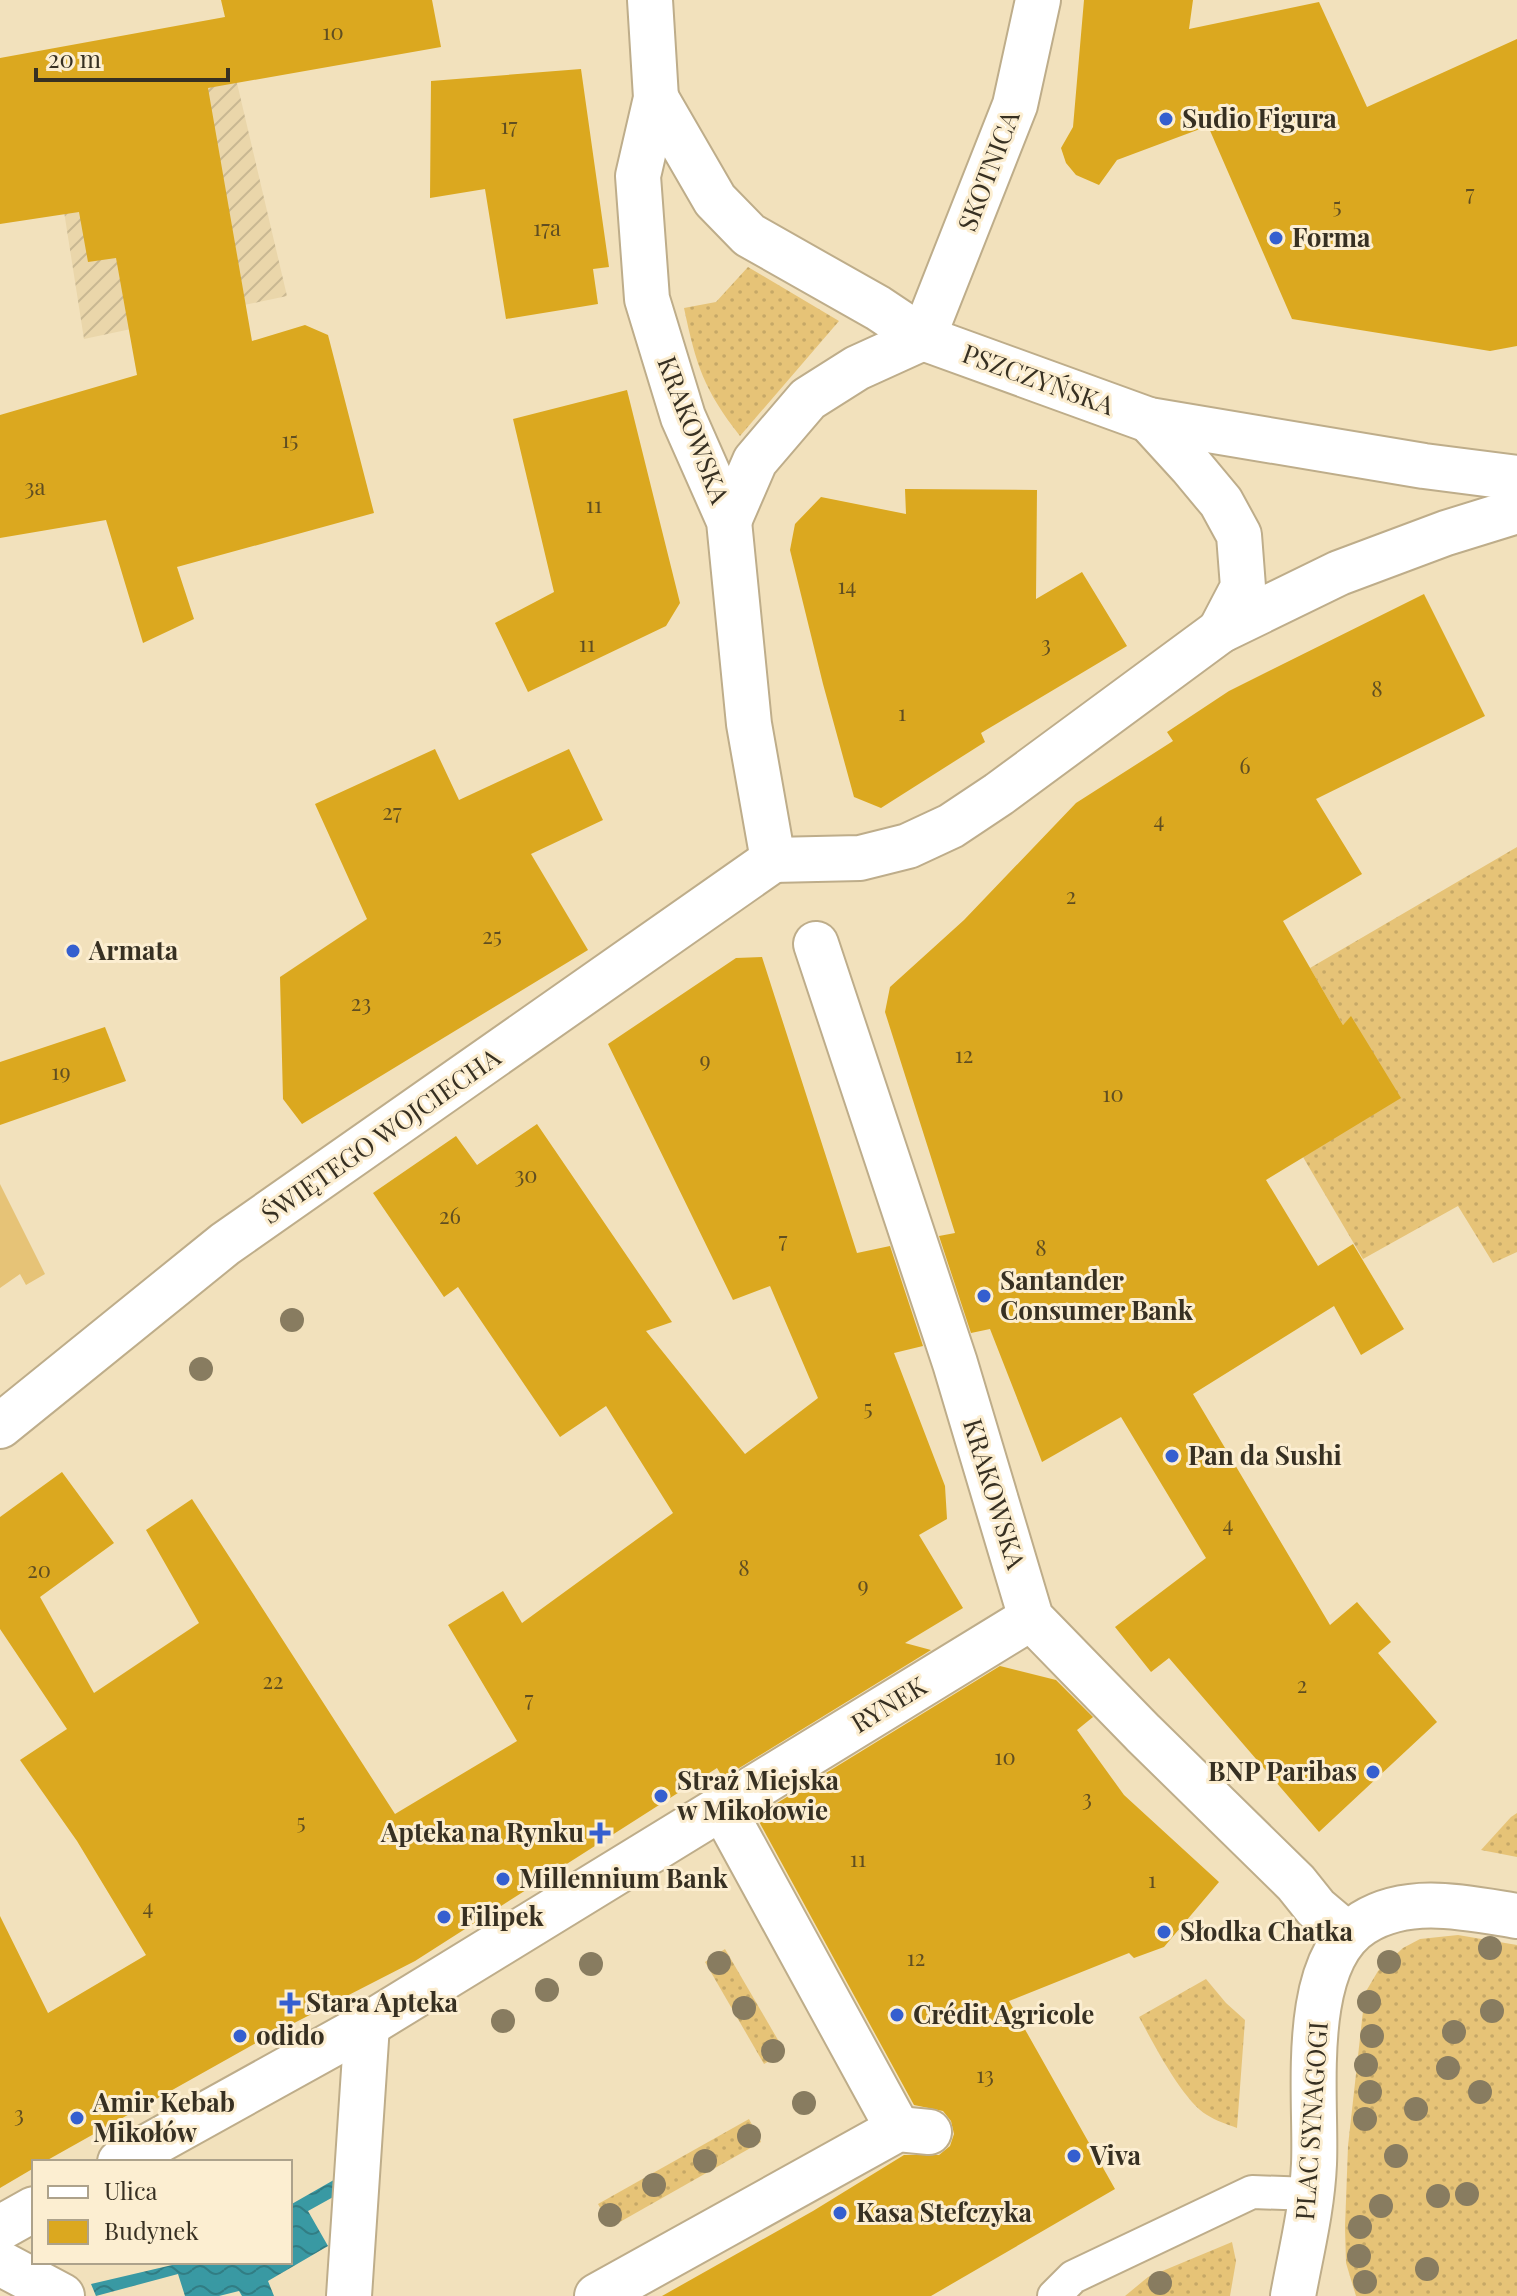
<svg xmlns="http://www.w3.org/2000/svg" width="1517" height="2296" viewBox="0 0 1517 2296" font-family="'Playfair Display',serif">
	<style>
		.industrial { fill: url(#industrial-furrows) }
		.grass { fill: url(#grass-dots) }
		.park { fill: #e6c377 }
		.water { fill: url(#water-waves) }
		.building { fill: #dba81f }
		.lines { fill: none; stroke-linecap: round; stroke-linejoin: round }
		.service-casing { stroke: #bead8a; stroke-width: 36 }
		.pedestrian-casing { stroke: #bead8a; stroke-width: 48 }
		.minor-casing { stroke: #bead8a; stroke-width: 48 }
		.tertiary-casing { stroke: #bead8a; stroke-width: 48 }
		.service { stroke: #fff; stroke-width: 32 }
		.pedestrian { stroke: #fff; stroke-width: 44 }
		.minor { stroke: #fff; stroke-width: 44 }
		.tertiary { stroke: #fff; stroke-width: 44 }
		.tree { fill: #887c60 }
		.poi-dot { fill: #355fcf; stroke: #fceed1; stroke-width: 3 }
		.labels { text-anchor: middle; stroke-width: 6; stroke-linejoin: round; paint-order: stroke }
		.number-label { font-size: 22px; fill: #604e21 }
		.poi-label { font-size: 26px; font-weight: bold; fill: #373022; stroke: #fceed1; text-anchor: start }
		.street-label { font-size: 26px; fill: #373022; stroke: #fceed1 }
	</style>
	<defs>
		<pattern id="industrial-furrows" width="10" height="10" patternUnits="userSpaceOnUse" patternTransform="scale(2)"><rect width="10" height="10" fill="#ead6aa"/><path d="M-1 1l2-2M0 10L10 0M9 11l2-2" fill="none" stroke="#c9b892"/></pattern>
		<pattern id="grass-dots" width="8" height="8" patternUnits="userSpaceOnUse" patternTransform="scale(2)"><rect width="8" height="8" fill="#e6c377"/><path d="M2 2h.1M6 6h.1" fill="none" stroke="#c6a867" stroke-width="1.8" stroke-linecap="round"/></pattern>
		<pattern id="water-waves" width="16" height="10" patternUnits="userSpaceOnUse" patternTransform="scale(2)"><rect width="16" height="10" fill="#3999a3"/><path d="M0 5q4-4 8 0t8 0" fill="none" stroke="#317d84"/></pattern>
	</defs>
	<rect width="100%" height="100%" fill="#f2e1bc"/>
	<polygon class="industrial" points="225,17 237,83 287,296 84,339 50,122"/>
	<g class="grass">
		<path d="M748,267L839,321L740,436C704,390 696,365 684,308L716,302Z"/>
		<polygon points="1517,847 1517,1252 1493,1263 1458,1206 1363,1259 1303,1157 1351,1017 1343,1025 1310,968"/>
		<polygon points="1517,1813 1517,1857 1481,1850 1511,1817"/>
		<polygon points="1458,1935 1517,1945 1517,2296 1356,2296 1346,2263 1345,2227 1348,2146 1365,1993 1378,1971 1403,1948 1420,1939"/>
		<polygon points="725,1949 785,2052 764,2064 705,1962"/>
		<path d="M1206,1979L1226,2003L1245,2020L1237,2128C1227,2124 1216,2121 1207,2115C1183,2101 1153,2043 1139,2017Z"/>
		<polygon points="749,2119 761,2142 611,2227 598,2204"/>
		<polygon points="1232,2242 1236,2261 1230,2296 1125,2296 1148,2277"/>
	</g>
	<polygon class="park" points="0,1184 45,1274 26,1285 20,1274 0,1288"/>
	<polygon class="water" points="346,2173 353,2186 308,2211 328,2246 268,2281 274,2296 242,2296 239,2291 219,2296 185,2296 178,2274 96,2296 91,2284 185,2262 290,2262 290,2205"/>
	<g class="building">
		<polygon points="221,0 432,0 441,47 208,88 252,341 305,325 328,335 374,513 177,567 194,619 143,643 106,520 0,538 0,415 137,375 116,258 88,262 79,212 0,224 0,58 225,17"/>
		<polygon points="1084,0 1193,0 1189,29 1319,2 1367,107 1517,39 1517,346 1490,351 1292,319 1208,126 1117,160 1099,185 1076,175 1066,163 1061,148 1073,127"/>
		<polygon points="581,69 609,267 593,269 598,304 506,319 485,189 430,198 431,81"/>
		<polygon points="627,390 680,603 666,626 528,692 495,623 554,592 513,419"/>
		<polygon points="905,489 1037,490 1036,599 1082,572 1127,646 981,733 985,742 881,808 854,797 823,684 790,550 795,524 821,497 906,514"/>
		<polygon points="1424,594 1485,716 1316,799 1362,874 1283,921 1343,1025 1351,1016 1401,1098 1266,1180 1318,1266 1353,1244 1404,1329 1361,1355 1334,1306 1193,1394 1330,1625 1357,1602 1391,1642 1378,1653 1437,1722 1319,1832 1169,1658 1151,1672 1115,1627 1206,1558 1121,1417 1042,1462 990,1329 971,1333 939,1236 955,1233 885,1012 890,987 964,920 1076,803 1173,741 1167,732 1229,691"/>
		<polygon points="435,749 459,800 569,749 603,820 531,854 588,950 302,1124 283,1099 280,977 367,919 315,804"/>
		<polygon points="762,957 857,1253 890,1246 923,1346 894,1353 945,1486 947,1519 919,1535 963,1608 905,1643 931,1650 723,1778 717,1768 415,1961 263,2039 44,2162 34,2162 34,2168 0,2188 0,1916 48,2013 146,1955 77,1841 20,1760 67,1729 0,1629 0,1517 62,1472 114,1543 40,1597 94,1693 199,1623 146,1530 192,1499 395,1814 517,1741 448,1625 503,1591 522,1623 673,1513 606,1406 560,1437 458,1287 444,1297 373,1193 456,1136 477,1165 537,1124 672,1322 646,1331 745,1454 818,1398 770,1286 733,1300 608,1044 736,958"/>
		<polygon points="105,1027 126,1081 0,1125 0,1062"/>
		<polygon points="1000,1666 1056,1680 1093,1717 1077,1730 1124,1795 1219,1882 1164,1947 1134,1958 1129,1953 1009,2001 1115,2189 931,2296 662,2296 813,2211 904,2155 939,2155 950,2146 954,2134 951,2121 943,2111 914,2105 756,1816"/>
	</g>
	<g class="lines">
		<defs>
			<polyline id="service" points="1054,2296 1073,2277 1252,2192 1311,2194"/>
			<g id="pedestrian">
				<polyline points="816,944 955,1363 1031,1618 1143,1733 1296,1883 1316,1908 1348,1935"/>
				<polyline points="722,1807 898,2129"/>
				<polyline points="120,2162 367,2025 1031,1618"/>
				<polyline points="0,2228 34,2209"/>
				<polyline points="0,2263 62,2296"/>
				<polyline points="349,2296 367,2025"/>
				<polyline points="597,2296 898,2129 929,2132"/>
			</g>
			<polyline id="minor" points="923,338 1015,105 1038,0"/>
			<g id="tertiary">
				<polyline points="650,0 656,98 638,176 647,299 683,417 729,521 749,724 773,860"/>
				<polyline points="656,98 715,200 749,235 878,308 923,338 1149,420 1424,466 1517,478"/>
				<polyline points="1149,420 1191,466 1221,502 1239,535 1243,587 1220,631"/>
				<polyline points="729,521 755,461 808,399 857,368 923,338"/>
				<polyline points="773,860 860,858 908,846 951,826 999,794 1220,631 1339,573 1446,533 1517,511"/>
				<polyline points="0,1426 225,1244 773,860"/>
				<path d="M1293,2296C1301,2252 1312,2209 1314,2164C1317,2100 1298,1963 1363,1923C1409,1894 1467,1908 1517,1916"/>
			</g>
		</defs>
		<use href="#service" class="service-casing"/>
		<use href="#pedestrian" class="pedestrian-casing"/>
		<use href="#minor" class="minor-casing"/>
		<use href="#tertiary" class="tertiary-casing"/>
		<use href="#service" class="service"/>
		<use href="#pedestrian" class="pedestrian"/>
		<use href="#minor" class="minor"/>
		<use href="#tertiary" class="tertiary"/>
	</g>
	<g class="tree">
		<circle cx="292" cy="1320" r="12"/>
		<circle cx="201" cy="1369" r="12"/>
		<circle cx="1490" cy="1948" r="12"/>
		<circle cx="1389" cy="1962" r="12"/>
		<circle cx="719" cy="1963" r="12"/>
		<circle cx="591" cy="1964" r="12"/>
		<circle cx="547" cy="1990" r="12"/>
		<circle cx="1369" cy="2002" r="12"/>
		<circle cx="744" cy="2008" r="12"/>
		<circle cx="1492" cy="2011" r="12"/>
		<circle cx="503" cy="2021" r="12"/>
		<circle cx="1454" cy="2032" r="12"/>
		<circle cx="1372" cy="2036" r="12"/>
		<circle cx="773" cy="2051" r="12"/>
		<circle cx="1366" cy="2065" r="12"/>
		<circle cx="1448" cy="2068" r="12"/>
		<circle cx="1370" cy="2092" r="12"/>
		<circle cx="1480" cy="2092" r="12"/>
		<circle cx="804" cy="2103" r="12"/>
		<circle cx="1416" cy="2109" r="12"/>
		<circle cx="1365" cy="2119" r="12"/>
		<circle cx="749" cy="2136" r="12"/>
		<circle cx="1396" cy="2156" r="12"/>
		<circle cx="705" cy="2161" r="12"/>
		<circle cx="654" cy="2185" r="12"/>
		<circle cx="1467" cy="2194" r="12"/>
		<circle cx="1438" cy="2196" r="12"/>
		<circle cx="1381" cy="2206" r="12"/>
		<circle cx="610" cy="2215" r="12"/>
		<circle cx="1360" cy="2227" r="12"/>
		<circle cx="1359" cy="2256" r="12"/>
		<circle cx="1427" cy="2269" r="12"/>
		<circle cx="1365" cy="2282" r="12"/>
		<circle cx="1160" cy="2283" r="12"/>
	</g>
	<g class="poi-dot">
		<circle cx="1166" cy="119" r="8"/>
		<circle cx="1276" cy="238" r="8"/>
		<circle cx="73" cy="951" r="8"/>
		<circle cx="984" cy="1296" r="8"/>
		<circle cx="1172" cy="1456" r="8"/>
		<circle cx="1373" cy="1772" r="8"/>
		<circle cx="661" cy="1796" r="8"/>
		<path d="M596 1821h8v8h8v8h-8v8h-8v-8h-8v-8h8z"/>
		<circle cx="503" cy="1879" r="8"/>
		<circle cx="444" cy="1917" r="8"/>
		<circle cx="1164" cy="1932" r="8"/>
		<path d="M286 1991h8v8h8v8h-8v8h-8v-8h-8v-8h8z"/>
		<circle cx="897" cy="2015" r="8"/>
		<circle cx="240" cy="2036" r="8"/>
		<circle cx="77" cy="2118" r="8"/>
		<circle cx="1074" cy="2156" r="8"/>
		<circle cx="840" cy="2213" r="8"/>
	</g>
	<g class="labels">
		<g class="number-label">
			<text x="333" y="40">10</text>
			<text x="509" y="134">17</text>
			<text x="1470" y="201">7</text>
			<text x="1337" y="214">5</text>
			<text x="547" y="236">17a</text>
			<text x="290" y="448">15</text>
			<text x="35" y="495">3a</text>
			<text x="594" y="513">11</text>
			<text x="847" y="594">14</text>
			<text x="587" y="652">11</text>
			<text x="1046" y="652">3</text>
			<text x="1377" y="697">8</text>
			<text x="902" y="721">1</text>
			<text x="1245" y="774">6</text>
			<text x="392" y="820">27</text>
			<text x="1159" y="828">4</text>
			<text x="1071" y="904">2</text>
			<text x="492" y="944">25</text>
			<text x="361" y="1011">23</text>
			<text x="964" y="1063">12</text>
			<text x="705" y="1068">9</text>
			<text x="61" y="1080">19</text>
			<text x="1113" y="1102">10</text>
			<text x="526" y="1183">30</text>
			<text x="450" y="1224">26</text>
			<text x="783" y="1248">7</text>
			<text x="1041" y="1256">8</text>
			<text x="868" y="1416">5</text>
			<text x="1228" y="1532">4</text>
			<text x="744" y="1576">8</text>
			<text x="39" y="1578">20</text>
			<text x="863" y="1593">9</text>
			<text x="273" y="1689">22</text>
			<text x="1302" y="1693">2</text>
			<text x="529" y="1707">7</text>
			<text x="1005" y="1765">10</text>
			<text x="1087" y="1806">3</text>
			<text x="301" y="1830">5</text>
			<text x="858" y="1867">11</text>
			<text x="1152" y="1888">1</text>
			<text x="148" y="1915">4</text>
			<text x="916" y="1966">12</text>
			<text x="985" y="2083">13</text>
			<text x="19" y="2122">3</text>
		</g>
		<g class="poi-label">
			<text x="1182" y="128">Sudio Figura</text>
			<text x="1292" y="247">Forma</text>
			<text x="89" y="960">Armata</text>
			<text x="1000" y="1290">Santander<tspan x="1000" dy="30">Consumer Bank</tspan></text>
			<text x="1188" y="1465">Pan da Sushi</text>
			<text x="1357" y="1781" text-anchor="end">BNP Paribas</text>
			<text x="677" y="1790">Straż Miejska<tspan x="677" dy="30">w Mikołowie</tspan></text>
			<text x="584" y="1842" text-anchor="end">Apteka na Rynku</text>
			<text x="519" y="1888">Millennium Bank</text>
			<text x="460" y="1926">Filipek</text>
			<text x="1180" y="1941">Słodka Chatka</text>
			<text x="306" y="2012">Stara Apteka</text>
			<text x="913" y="2024">Crédit Agricole</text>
			<text x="256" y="2045">odido</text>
			<text x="93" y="2112">Amir Kebab<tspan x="93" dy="30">Mikołów</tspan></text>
			<text x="1090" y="2165">Viva</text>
			<text x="856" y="2222">Kasa Stefczyka</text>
		</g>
		<g class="street-label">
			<text transform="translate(989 171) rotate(-69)" y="9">SKOTNICA</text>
			<text transform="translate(1038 380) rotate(20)" y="9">PSZCZYŃSKA</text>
			<text transform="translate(693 430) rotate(69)" y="9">KRAKOWSKA</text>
			<text transform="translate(381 1136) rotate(-35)" y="9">ŚWIĘTEGO WOJCIECHA</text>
			<text transform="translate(994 1494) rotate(73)" y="9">KRAKOWSKA</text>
			<text transform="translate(889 1705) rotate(-31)" y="9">RYNEK</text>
			<text transform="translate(1312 2121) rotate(-86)" y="9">PLAC SYNAGOGI</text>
		</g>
	</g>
	<rect x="32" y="2160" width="260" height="104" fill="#fceed1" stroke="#ada28b" stroke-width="2"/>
	<rect x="48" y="2186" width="40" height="12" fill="#ffffff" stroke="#ada28b" stroke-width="2"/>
	<text x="104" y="2200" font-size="24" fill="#373022">Ulica</text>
	<rect x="48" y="2220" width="40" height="24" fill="#dba81f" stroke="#ada28b" stroke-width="2"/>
	<text x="104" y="2240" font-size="24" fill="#373022">Budynek</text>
	<path d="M36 68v12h192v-12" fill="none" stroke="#373022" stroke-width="4"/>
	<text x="48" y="68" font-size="24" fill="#373022" stroke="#fceed1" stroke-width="6" paint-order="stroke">20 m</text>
</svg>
